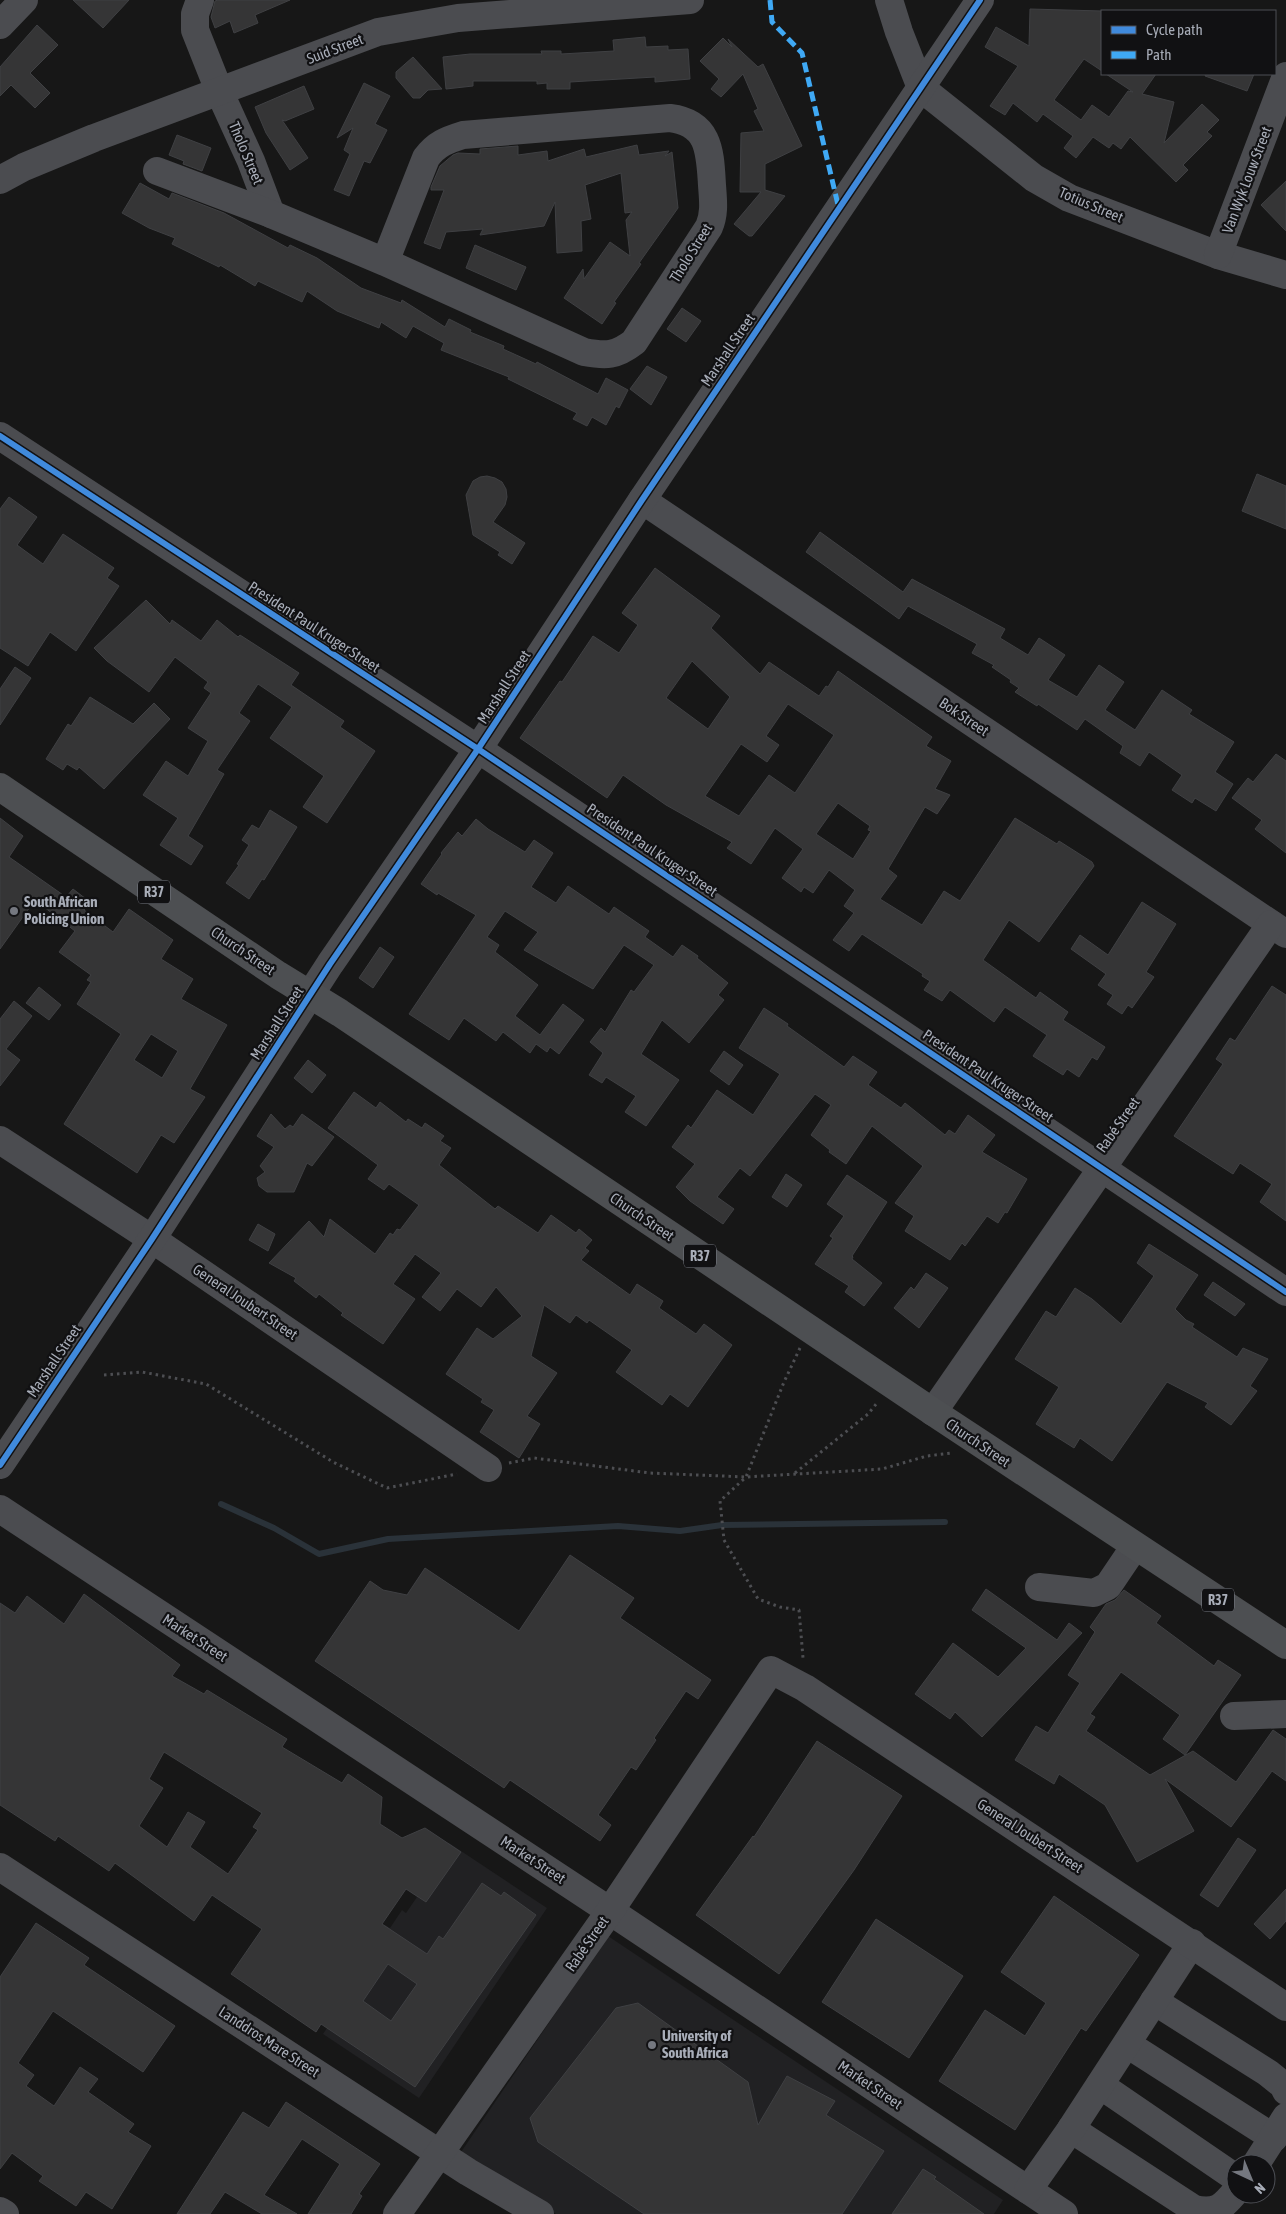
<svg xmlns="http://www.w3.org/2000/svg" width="1286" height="2214" viewBox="0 0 1286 2214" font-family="'Asap Condensed',sans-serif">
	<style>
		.built { fill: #212123 }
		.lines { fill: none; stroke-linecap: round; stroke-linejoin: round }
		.stream { stroke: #2a3239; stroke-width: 6 }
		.building { fill: #353536; stroke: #3f4043; fill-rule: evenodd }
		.path { stroke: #4d4e52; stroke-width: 3; stroke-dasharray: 2.5 4; stroke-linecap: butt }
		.minor { stroke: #4b4c50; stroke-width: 28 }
		.major { stroke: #4d4f52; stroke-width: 28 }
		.quiet { stroke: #3fa9f5; stroke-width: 5; stroke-dasharray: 10 5; stroke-linecap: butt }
		.cycleway-casing { stroke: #111113; stroke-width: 9 }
		.cycleway { stroke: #408adc; stroke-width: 6 }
		.poi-dot { fill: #757880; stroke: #111113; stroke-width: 2 }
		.labels { text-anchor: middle; stroke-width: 4.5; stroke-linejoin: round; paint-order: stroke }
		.shield { fill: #111113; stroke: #7b7e86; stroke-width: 1 }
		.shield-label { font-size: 14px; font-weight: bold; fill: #a8adb8 }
		.street-label { font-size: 15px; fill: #a8adb8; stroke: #111113 }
		.poi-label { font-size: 15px; font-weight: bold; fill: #a8adb8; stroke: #111113; text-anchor: start }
	</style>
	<rect width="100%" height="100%" fill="#171717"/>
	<g class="built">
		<polygon points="449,1843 547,1908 419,2098 323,2034 384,1944 376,1938 385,1925 390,1928 402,1910 406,1913 417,1897 411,1893 442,1848 445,1849"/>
		<polygon points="608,1936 1003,2200 994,2214 556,2214 459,2155"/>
	</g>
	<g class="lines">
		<polyline class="stream" points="221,1504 274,1528 319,1554 388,1539 618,1526 680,1531 722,1525 945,1522"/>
	</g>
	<g class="building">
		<polygon points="73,0 129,0 103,28"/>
		<polygon points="218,0 290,0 255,15 258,23 234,33 230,21 215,28 211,17 215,1"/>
		<polygon points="1030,9 1102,11 1102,71 1084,59 1054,100 1081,120 1092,105 1109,117 1128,91 1133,92 1106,74 1156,74 1142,94 1174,102 1164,143 1202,104 1219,120 1207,132 1212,136 1183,165 1188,170 1176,182 1130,137 1121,149 1113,143 1109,148 1093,137 1076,158 1064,148 1073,136 1043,114 1037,122 1013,103 1005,115 990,106 1018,66 985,47 996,27 1029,46"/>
		<polygon points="37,25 58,45 30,73 50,93 35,108 11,85 0,96 0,67"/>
		<polygon points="645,37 646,47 668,46 668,50 688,49 690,79 655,82 655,77 570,82 570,89 547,89 547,83 537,84 537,81 473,81 473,86 446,89 443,57 470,54 542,54 541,51 561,51 561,54 614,51 613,40"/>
		<polygon points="723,38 732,47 728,39 758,67 763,64 802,146 765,164 765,190 785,196 752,236 749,236 734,224 761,192 740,192 741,133 764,131 754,111 758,109 743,74 721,97 711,89 719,79 700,61"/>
		<polygon points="413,57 442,89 428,90 420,98 413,98 396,78 396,72"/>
		<polygon points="1206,74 1254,74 1247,91 1205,76"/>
		<polygon points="364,83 390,96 375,124 387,130 370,163 364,161 349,196 334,190 350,154 344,150 353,128 337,138"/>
		<polygon points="304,86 314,109 285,121 282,120 308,158 290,170 266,133 255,107"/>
		<polygon points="177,135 211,148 202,171 183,164 184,161 169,155"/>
		<polygon points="637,145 639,155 669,151 665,156 672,152 678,208 639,263 641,264 614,302 616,303 602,324 564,298 583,269 584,279 610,242 630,256 626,220 632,212 625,213 621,173 585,185 591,219 581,221 582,251 557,253 555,202 544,226 480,235 483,229 446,232 440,249 424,243 444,190 431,190 431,187 440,166 453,155 458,153 480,154 480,149 518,146 518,155 547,151 548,161 584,149 586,157"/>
		<polygon points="1286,181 1286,231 1261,205"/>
		<polygon points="140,183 169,199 172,193 224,213 288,248 290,245 317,258 361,288 401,303 402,300 445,327 449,319 471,330 470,332 504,346 503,349 536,364 537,362 598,394 606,378 628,390 619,408 616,406 606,425 592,417 587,426 573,419 577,413 508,379 509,377 441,350 444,343 413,326 406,338 381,322 379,328 337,311 307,291 302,302 258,281 255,286 220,265 219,267 172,244 175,238 149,228 122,213"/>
		<polygon points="475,245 526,267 516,290 466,268"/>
		<polygon points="682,308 701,321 686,342 667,329"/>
		<polygon points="647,366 667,377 651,405 630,389"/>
		<polygon points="1257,474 1286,486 1286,529 1242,511"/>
		<polygon points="487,476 495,478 502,482 506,489 507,497 505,505 493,522 525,543 512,564 498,555 500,552 473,535 466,495 473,481 480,477"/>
		<polygon points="9,497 37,517 17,545 43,564 63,534 114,568 107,578 119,586 76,651 50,632 28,666 0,648 0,509"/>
		<polygon points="820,532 903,592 912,579 1005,629 1000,638 1028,655 1039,638 1065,655 1048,680 1077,697 1099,665 1124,682 1105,710 1135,730 1162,690 1192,710 1189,714 1234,742 1215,772 1233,784 1216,811 1195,798 1192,803 1172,790 1182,775 1149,752 1140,766 1120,753 1123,746 1085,719 1077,730 1038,704 1037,706 1015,692 1019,688 1010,682 1011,680 992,667 994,665 972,653 977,644 908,606 899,619 806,552"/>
		<path d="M655,568L720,616L711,628L760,674L769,662L819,696L826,686L828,687L838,671L932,737L926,746L951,761L935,789L950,795L937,814L925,807L888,869L897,876L880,899L922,925L944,891L960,901L1015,818L1057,844L1059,841L1092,862L1094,866L1039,942L1009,920L983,960L1036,998L1040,992L1068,1012L1063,1020L1105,1047L1097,1060L1092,1057L1079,1077L1067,1069L1063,1075L1033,1056L1047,1035L1005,1007L994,1022L950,990L942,1001L924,990L930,981L922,976L923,974L862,934L849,951L833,940L854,913L844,906L855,890L829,870L813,893L804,887L801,892L782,878L803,849L775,828L751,864L727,848L732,842L666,805L623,775L607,798L520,738L560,681L562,682L593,636L619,653L638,625L622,613ZM692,661L730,697L708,729L666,698ZM788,704L834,735L795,793L769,775L739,816L705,796L741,744L767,762L779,745L766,736ZM838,803L870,826L868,830L871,831L853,859L816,834Z"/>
		<polygon points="146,600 170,624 172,620 201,641 217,620 238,637 240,635 299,673 291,685 344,721 340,727 375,751 327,823 303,807 324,776 270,738 292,707 258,684 239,713 250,721 217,770 224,774 188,836 203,846 191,865 160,845 178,818 143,795 166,761 188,776 208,741 188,728 211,693 204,688 208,682 175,657 149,692 107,661 94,648"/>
		<polygon points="15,667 31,678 0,725 0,689"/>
		<polygon points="90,697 133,724 154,703 170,719 104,789 79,767 77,770 67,764 63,770 46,759 68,724 71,726"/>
		<polygon points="1276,754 1286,761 1286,853 1255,829 1262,820 1232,798 1248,778 1253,782"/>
		<polygon points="270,810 297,827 264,880 262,879 249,899 226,883 239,865 237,864 249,845 242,840 252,825 259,829"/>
		<path d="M0,818L23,836L9,857L66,897L73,889L90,902L84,910L113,932L129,909L173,940L161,959L193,979L181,999L227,1025L190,1089L205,1097L174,1143L161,1135L137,1173L64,1124L121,1034L77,1004L91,982L87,980L91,975L59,952L75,931L35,900L0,949ZM151,1034L178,1051L162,1078L134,1060Z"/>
		<polygon points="476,819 488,829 525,852 534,840 553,853 531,887 556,903 568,886 609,914 614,907 649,931 645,937 673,957 682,945 698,956 697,958 728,983 718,995 724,1000 689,1043 662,1020 641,1054 679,1080 646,1126 625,1112 636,1096 606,1077 602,1083 589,1075 603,1053 590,1042 601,1028 605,1032 631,990 634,992 654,965 624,945 593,989 524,950 538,932 505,911 487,937 499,945 495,952 538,985 515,1016 540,1035 563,1004 584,1020 559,1054 550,1047 547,1052 536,1044 530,1053 503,1032 496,1041 464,1018 449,1040 409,1014 476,915 438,893 437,895 421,884 442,854 441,853 458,832 462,836"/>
		<polygon points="1142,902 1176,924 1146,972 1154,977 1132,1008 1128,1005 1122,1014 1107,1004 1113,995 1098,985 1106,974 1071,949 1080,935 1108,955"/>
		<polygon points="380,947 394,957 373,988 359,978"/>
		<polygon points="1272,986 1286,995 1286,1221 1260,1202 1272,1184 1240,1163 1233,1174 1174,1136 1223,1064 1216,1059 1230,1038 1235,1041"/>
		<polygon points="39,987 61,1005 49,1020 26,1003"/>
		<polygon points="14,1001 32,1016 6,1049 20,1060 0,1086 0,1019"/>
		<polygon points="764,1008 788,1024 787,1026 844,1067 853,1056 877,1072 868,1085 901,1108 905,1103 945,1135 949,1130 955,1134 968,1115 995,1135 982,1152 1027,1179 1007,1213 1005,1212 998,1223 987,1216 965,1246 962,1243 950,1260 905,1231 914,1216 895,1203 923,1166 872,1126 846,1164 829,1152 830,1150 811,1135 831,1105 815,1094 750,1176 740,1168 717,1197 734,1209 723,1224 690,1201 676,1187 695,1164 672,1147 688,1125 691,1128 717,1090 753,1115 780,1074 739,1048"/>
		<polygon points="724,1051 743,1065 729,1085 710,1071"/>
		<polygon points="308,1060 326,1075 312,1093 294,1078"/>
		<polygon points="354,1092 376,1108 380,1102 406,1122 408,1119 422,1128 425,1123 444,1136 440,1141 451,1148 439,1165 495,1209 498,1206 538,1233 551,1215 576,1233 579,1229 592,1240 585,1248 589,1251 581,1260 630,1295 637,1284 663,1301 659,1308 696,1334 704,1324 732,1345 688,1407 670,1394 662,1405 616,1372 632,1350 589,1320 587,1323 576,1315 570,1323 544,1305 531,1356 557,1373 527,1416 540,1424 519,1458 480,1432 494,1410 481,1402 483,1399 446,1374 477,1328 493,1339 522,1316 496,1287 481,1307 457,1289 440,1311 422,1297 441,1273 415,1254 393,1284 415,1299 383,1344 341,1315 343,1313 319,1294 316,1298 294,1281 296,1278 269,1263 309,1221 324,1237 330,1219 375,1254 390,1233 393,1235 397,1229 400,1230 419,1205 389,1184 384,1190 368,1179 378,1165 328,1128"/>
		<polygon points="271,1114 285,1129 290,1125 293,1127 302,1114 334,1137 312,1166 307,1163 294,1192 267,1192 259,1186 257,1178 265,1172 260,1166 274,1147 257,1136"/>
		<polygon points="786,1174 802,1185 787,1207 772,1197"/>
		<polygon points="847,1175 887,1202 852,1256 853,1257 852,1259 882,1283 864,1306 845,1292 849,1286 815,1264 833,1238 830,1236 844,1216 827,1204"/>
		<polygon points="258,1224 275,1234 268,1251 249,1240"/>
		<polygon points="1149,1244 1198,1275 1175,1309 1186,1320 1194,1324 1192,1327 1237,1357 1243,1348 1268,1359 1250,1386 1257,1391 1231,1425 1205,1407 1208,1403 1167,1382 1112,1461 1080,1438 1074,1448 1036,1424 1059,1387 1015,1359 1046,1311 1056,1317 1075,1288 1092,1299 1121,1324 1154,1276 1137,1263"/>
		<polygon points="926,1273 948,1288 919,1328 894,1308 911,1287 914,1290"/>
		<polygon points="1213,1282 1245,1304 1235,1316 1204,1295"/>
		<polygon points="570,1555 634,1598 620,1618 711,1680 698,1699 686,1691 654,1738 656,1740 636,1770 631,1767 598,1815 611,1825 600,1841 510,1780 504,1788 315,1661 370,1581 383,1590 407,1595 425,1568 519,1631"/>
		<polygon points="986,1589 1057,1640 1069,1623 1082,1633 982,1737 955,1712 950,1719 915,1694 953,1643 998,1677 1026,1648 972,1610"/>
		<polygon points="1124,1590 1161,1616 1156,1623 1214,1666 1218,1660 1241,1675 1185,1755 1163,1739 1180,1715 1121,1672 1090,1714 1095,1717 1086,1731 1150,1775 1193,1751 1236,1782 1273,1730 1286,1739 1286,1781 1272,1771 1231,1827 1165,1779 1194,1831 1137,1862 1105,1805 1059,1774 1054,1784 1015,1760 1036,1726 1048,1733 1080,1683 1068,1675 1095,1632 1090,1627 1106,1604 1115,1600"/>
		<path d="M84,1594L180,1665L172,1676L204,1694L207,1690L287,1739L282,1747L342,1783L348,1774L382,1797L380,1824L402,1838L425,1828L461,1852L426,1902L406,1889L382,1924L427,1954L439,1936L443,1939L482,1883L501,1896L504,1892L536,1915L415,2087L321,2024L316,2032L231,1974L262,1929L212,1895L194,1921L115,1863L109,1871L58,1836L55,1841L0,1805V1603L15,1613L27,1596L64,1624ZM164,1752L262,1813L253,1827L258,1830L228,1874L190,1847L205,1822L188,1812L167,1847L139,1826L163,1788L149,1779ZM388,1964L417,1984L391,2021L363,2001Z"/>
		<polygon points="817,1741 902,1796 854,1870 779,1974 696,1915 753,1836 754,1837"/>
		<polygon points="1238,1838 1256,1850 1218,1907 1200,1895"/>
		<polygon points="1286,1889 1286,1921 1270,1939 1254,1924"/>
		<polygon points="1054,1896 1139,1955 1086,2031 1081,2028 1015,2130 939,2081 985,2010 1025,2036 1046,2003 1001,1972"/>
		<polygon points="876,1919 963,1976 909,2058 822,2002"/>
		<polygon points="36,1923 89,1958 84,1965 175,2026 143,2072 53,2011 18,2063 34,2075 26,2086 54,2106 80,2067 98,2079 88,2092 134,2124 128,2132 151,2146 112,2209 86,2192 76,2206 39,2181 43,2176 12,2153 0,2169 0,1977"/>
		<polygon points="638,2003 748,2082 758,2125 787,2076 835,2101 826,2115 884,2151 842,2214 644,2214 538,2142 530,2118 616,2008"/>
		<polygon points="286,2102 380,2164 359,2194 362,2196 351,2214 308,2214 340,2164 302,2139 264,2195 297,2214 262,2214 225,2192 210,2214 177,2214 243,2112 269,2128"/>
		<polygon points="923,2169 936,2177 934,2179 984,2214 892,2214"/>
	</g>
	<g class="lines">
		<g class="path">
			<polyline points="800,1348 784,1382 746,1477 720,1501 724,1540 758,1599 780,1607 799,1610 803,1658"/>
			<polyline points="104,1375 142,1372 206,1384 333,1462 387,1488 457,1474"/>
			<polyline points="509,1463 534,1458 650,1473 746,1477 882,1469 927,1456 952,1453"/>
			<polyline points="795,1473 868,1414 877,1403"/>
		</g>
		<g class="minor">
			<polyline points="200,0 195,14 195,30 220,93 251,161 271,214"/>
			<polyline points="889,0 899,32 921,88 1034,178 1069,198 1218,255 1286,275"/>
			<polyline points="0,25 24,0"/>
			<path d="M157,171L271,214L385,262L584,352C606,356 616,356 634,342L709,227C715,213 713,200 712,185C710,152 710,123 670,118L463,135C447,140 436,144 426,158L385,262"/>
			<polyline points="0,180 24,167 94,138 378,32 458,18 690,0"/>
			<polyline points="1218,255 1286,76"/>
			<polyline points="0,436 478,749 1286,1292"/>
			<polyline points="642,500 1286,934"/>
			<polyline points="0,1140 152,1239 488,1468"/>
			<polyline points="933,1412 1271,924"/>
			<polyline points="0,1465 152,1239 330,964 478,749 642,500 980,0"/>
			<polyline points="0,1509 610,1911 1064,2214"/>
			<polyline points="1039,1587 1094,1593 1108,1586 1135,1546"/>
			<polyline points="1234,1716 1286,1714"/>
			<polyline points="0,1867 468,2172 540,2214"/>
			<polyline points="1154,2001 1268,2073 1283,2085 1286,2091"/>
			<polyline points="1127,2044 1274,2138"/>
			<polyline points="1100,2085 1236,2178"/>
			<path d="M1071,2129L1194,2209C1216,2214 1223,2207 1236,2191"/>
			<polyline points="1256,2164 1286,2117"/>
			<polyline points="1028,2190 1071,2129 1192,1943"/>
			<polyline points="0,2211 5,2214"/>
			<polyline points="397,2214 610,1911 771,1670 805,1688 1286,2007"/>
		</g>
		<polyline class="major" points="0,787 278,975 340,1013 933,1412 1286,1645"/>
		<polyline class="quiet" points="770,0 772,22 802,53 839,209"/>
		<defs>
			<g id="cycleway">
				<polyline points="0,436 478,749 1286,1292"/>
				<polyline points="0,1465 152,1239 330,964 478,749 642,500 980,0"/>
			</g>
		</defs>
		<use href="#cycleway" class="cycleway-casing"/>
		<use href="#cycleway" class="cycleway"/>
	</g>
	<g class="poi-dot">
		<circle cx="14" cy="911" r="5"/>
		<circle cx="652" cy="2045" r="5"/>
	</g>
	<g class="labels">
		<g class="shield">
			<rect x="138" y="880.5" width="32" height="23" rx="4"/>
			<rect x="684" y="1244.5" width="32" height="23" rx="4"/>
			<rect x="1202" y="1588.5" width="32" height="23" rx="4"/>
		</g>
		<g class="shield-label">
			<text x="154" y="897">R37</text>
			<text x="700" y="1261">R37</text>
			<text x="1218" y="1605">R37</text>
		</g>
		<g class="street-label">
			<text transform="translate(335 49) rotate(-21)" y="5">Suid Street</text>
			<text transform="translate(246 153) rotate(67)" y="5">Tholo Street</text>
			<text transform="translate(1247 180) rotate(-69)" y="5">Van Wyk Louw Street</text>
			<text transform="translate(1091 205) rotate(23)" y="5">Totius Street</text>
			<text transform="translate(691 253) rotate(-58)" y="5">Tholo Street</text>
			<text transform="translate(728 350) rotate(-56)" y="5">Marshall Street</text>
			<text transform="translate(314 627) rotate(33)" y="5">President Paul Kruger Street</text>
			<text transform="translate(504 687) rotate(-57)" y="5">Marshall Street</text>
			<text transform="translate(964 717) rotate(34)" y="5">Bok Street</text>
			<text transform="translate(652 850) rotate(34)" y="5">President Paul Kruger Street</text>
			<text transform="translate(243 951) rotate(34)" y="5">Church Street</text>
			<text transform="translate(277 1023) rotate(-57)" y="5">Marshall Street</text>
			<text transform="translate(988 1076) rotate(34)" y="5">President Paul Kruger Street</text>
			<text transform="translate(1118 1125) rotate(-55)" y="5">Rabé Street</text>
			<text transform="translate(642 1217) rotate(34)" y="5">Church Street</text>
			<text transform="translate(245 1302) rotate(34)" y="5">General Joubert Street</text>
			<text transform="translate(54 1361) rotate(-56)" y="5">Marshall Street</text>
			<text transform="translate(978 1443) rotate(34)" y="5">Church Street</text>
			<text transform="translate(195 1638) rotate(33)" y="5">Market Street</text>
			<text transform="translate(1030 1836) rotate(33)" y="5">General Joubert Street</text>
			<text transform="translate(533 1860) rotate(33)" y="5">Market Street</text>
			<text transform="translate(587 1944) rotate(-55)" y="5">Rabé Street</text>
			<text transform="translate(269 2042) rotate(33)" y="5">Landdros Mare Street</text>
			<text transform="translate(870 2085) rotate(34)" y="5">Market Street</text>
		</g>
		<g class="poi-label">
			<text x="24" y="907">South African<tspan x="24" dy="17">Policing Union</tspan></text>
			<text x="662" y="2041">University of<tspan x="662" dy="17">South Africa</tspan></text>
		</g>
	</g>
	<rect x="1101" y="10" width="175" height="65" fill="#111113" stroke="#4d4f55"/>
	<rect x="1111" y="26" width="25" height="8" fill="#408adc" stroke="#4d4f55"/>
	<text x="1146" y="35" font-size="15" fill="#a8adb8">Cycle path</text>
	<rect x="1111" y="51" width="25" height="8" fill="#3fa9f5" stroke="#4d4f55"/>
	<text x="1146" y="60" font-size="15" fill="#a8adb8">Path</text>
	<g transform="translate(1251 2179) rotate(136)"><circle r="24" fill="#111113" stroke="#4d4f55"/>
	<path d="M0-4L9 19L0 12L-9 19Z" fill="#757880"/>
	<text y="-8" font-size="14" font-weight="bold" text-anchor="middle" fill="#a8adb8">N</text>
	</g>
</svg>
